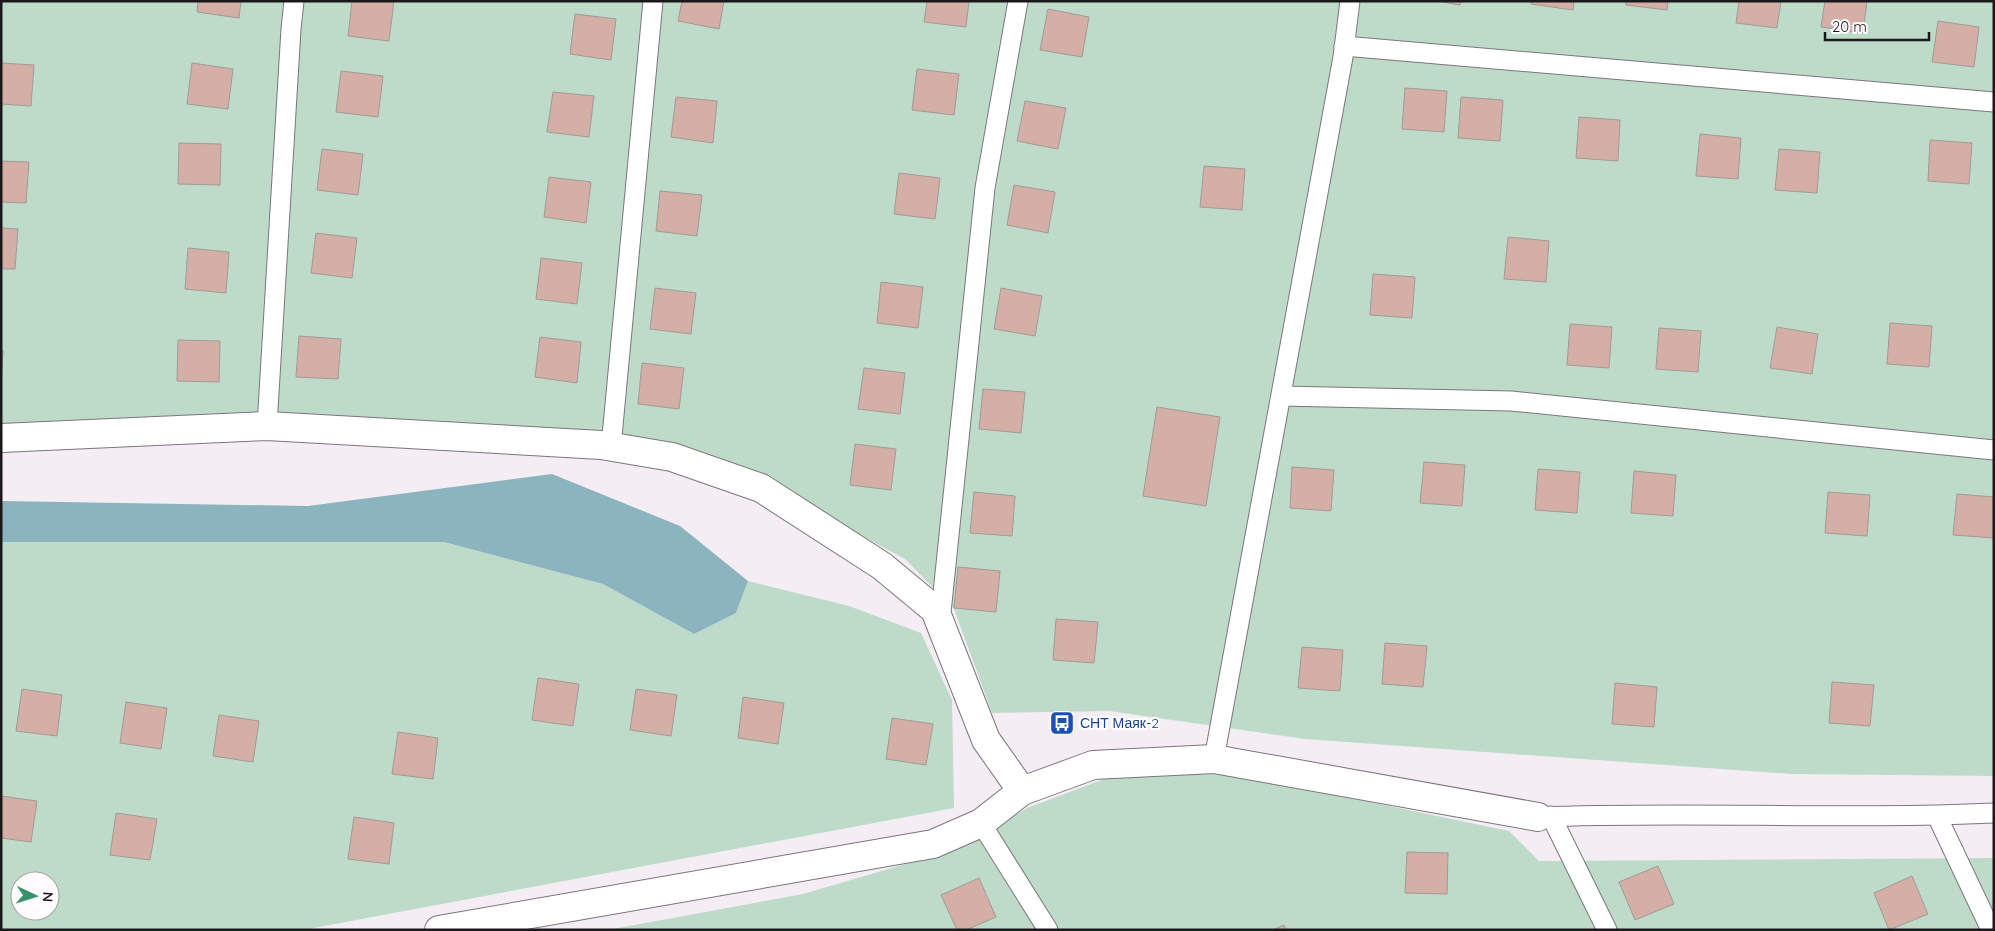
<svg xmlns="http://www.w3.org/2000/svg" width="1995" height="931" viewBox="0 0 1995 931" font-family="Quicksand,sans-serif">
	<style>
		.green { fill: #bddbc8; fill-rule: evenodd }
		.water { fill: #8cb4be }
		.building { fill: #d4afa6; stroke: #a39a98 }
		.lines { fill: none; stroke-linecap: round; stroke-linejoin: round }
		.lane-casing { stroke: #7c767c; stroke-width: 21 }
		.street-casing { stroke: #7c767c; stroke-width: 30 }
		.lane { stroke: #fff; stroke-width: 19 }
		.street { stroke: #fff; stroke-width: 28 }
		.labels { text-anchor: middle; stroke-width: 4.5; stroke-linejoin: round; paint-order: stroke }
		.transit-label { font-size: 14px; fill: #164399; stroke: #fffcff; text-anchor: start }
	</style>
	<rect width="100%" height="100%" fill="#f4edf4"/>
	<g class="green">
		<polygon points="1,1 1994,1 1994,776 1791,774 1305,739 1109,711 992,713 954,609 905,559 727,463 263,414 1,424"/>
		<path d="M1,542H444L603,584L694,634L736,613L748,581L849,606L921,633L952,700L954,808L303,930H1ZM20,881H50V911H20Z"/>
		<polygon points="1221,771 1509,831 1539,861 1994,858 1994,930 607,930 803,894 960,848 1027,808 1115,775"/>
	</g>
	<polygon class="water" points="552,474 680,526 748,581 736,613 694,634 603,584 444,542 1,542 1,501 308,506"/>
	<g class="building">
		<polygon points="198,1 241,1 239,18 197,12"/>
		<polygon points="352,1 394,1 389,41 348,36"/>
		<polygon points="682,1 724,1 719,29 678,21"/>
		<polygon points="927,1 969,1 966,27 924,22"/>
		<polygon points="1437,1 1461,1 1460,5"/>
		<polygon points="1532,1 1574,1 1573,10 1531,4"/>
		<polygon points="1626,1 1668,1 1667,10 1626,5"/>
		<polygon points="1739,1 1781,1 1777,28 1736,23"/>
		<polygon points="1825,1 1867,1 1863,33 1821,27"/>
		<polygon points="1048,9 1089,17 1082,57 1040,50"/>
		<polygon points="575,14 616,19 611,60 570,54"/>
		<polygon points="1938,21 1979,27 1974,67 1932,62"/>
		<polygon points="1,63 34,65 31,106 1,104"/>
		<polygon points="192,63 233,69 228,109 187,104"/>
		<polygon points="917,69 959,74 954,115 912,110"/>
		<polygon points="341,71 383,76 378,117 336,112"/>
		<polygon points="1405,88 1447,91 1444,132 1402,129"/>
		<polygon points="553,92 594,96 589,137 547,132"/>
		<polygon points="676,97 717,101 713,143 671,137"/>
		<polygon points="1461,97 1503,100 1500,141 1458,138"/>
		<polygon points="1025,101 1066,108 1058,149 1017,141"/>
		<polygon points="1579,117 1620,120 1618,161 1576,158"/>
		<polygon points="1700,134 1741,138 1738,179 1696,176"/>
		<polygon points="1930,140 1972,143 1969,184 1928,181"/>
		<polygon points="179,143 221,144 220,185 178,184"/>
		<polygon points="322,149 363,154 358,195 317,190"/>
		<polygon points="1779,149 1820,152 1817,193 1775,190"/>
		<polygon points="1,161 29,162 26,203 1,202"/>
		<polygon points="1204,166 1245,169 1242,210 1200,207"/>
		<polygon points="899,173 940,178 935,219 894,214"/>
		<polygon points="549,177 591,182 586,223 544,217"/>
		<polygon points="1014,185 1055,192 1048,233 1007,225"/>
		<polygon points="660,191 702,195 697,236 656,231"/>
		<polygon points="1,228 18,229 15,269 1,269"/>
		<polygon points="316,233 357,238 352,278 311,273"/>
		<polygon points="1508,237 1549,241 1546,282 1504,279"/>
		<polygon points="188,248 229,252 226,293 185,289"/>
		<polygon points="541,258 582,263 577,304 536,299"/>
		<polygon points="1373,274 1415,277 1412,318 1370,315"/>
		<polygon points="881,282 923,287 918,328 877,323"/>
		<polygon points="655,288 696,293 691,334 650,329"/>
		<polygon points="1001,288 1042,296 1035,336 994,329"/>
		<polygon points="1890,323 1932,326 1929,367 1887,364"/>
		<polygon points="1570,324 1612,327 1609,368 1567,365"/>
		<polygon points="1777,327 1818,334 1812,374 1770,368"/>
		<polygon points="1659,328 1701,331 1698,372 1656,369"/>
		<polygon points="299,336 341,339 338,379 296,377"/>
		<polygon points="540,337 581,342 577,383 535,377"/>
		<polygon points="178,340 220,341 219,382 177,381"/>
		<polygon points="1,351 3,351 1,386"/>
		<polygon points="642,363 684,368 679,409 638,404"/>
		<polygon points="864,368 905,373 900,414 858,409"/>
		<polygon points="983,389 1025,392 1021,433 979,429"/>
		<polygon points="1157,407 1220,417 1206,506 1143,496"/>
		<polygon points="855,444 896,449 891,490 850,485"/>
		<polygon points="1424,462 1465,465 1462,506 1420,503"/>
		<polygon points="1292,467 1334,470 1331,511 1290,508"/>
		<polygon points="1538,469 1580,472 1577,513 1535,510"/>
		<polygon points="1634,471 1676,475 1673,516 1631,513"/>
		<polygon points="974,492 1015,496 1012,536 970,533"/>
		<polygon points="1828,492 1870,495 1867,536 1825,533"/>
		<polygon points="1957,494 1994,497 1994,538 1953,535"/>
		<polygon points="958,567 1000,571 996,612 954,608"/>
		<polygon points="1056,619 1098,622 1094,663 1053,660"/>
		<polygon points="1385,643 1427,646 1423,687 1382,684"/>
		<polygon points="1302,647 1343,650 1340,691 1298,688"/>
		<polygon points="538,678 579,684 573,726 532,720"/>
		<polygon points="1832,682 1874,685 1870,726 1829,723"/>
		<polygon points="1615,683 1657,687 1654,727 1612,724"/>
		<polygon points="22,689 62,695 57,736 16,731"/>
		<polygon points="636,689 677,695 671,736 630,730"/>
		<polygon points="743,697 784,703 778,744 738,738"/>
		<polygon points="126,702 167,708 161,749 120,743"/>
		<polygon points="219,715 259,721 253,762 213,756"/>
		<polygon points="892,718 933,724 926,765 886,759"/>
		<polygon points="398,732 438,738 433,779 392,774"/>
		<polygon points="1,796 37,801 31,842 1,838"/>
		<polygon points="116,813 157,819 150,860 110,855"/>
		<polygon points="354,817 394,823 389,864 348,859"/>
		<polygon points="1407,852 1448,853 1447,894 1405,893"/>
		<polygon points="1658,866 1674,904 1635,920 1619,882"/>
		<polygon points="1912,876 1928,914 1889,930 1874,893"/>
		<polygon points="979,878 996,917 966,930 957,930 941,895"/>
		<polygon points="1284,925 1286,930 1273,930"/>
	</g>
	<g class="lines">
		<defs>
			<g id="lane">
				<polyline points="1344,46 1994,102"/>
				<polyline points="1281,396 1511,401 1994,450"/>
				<polyline points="267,426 291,29 294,1"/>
				<polyline points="611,447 653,1"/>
				<polyline points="940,622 985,188 1018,1"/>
				<polyline points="1214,759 1343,57 1350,1"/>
				<polyline points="1551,816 1607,930"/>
				<polyline points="1937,816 1991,930"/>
				<path d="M1538,817C1690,811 1842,820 1994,813"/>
				<polyline points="981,823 1048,930"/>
			</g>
			<g id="street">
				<polyline points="1,438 267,426 601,445 672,457 761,488 882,566 935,610 986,740 1022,791"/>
				<polyline points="439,930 933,844 981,823 1022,791 1093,765 1214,759 1538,817"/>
			</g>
		</defs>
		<use href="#lane" class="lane-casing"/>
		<use href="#street" class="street-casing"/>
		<use href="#lane" class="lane"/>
		<use href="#street" class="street"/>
	</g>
	<defs>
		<symbol id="bus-square" viewBox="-11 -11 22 22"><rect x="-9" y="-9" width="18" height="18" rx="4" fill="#1a4fb4" stroke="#fffcff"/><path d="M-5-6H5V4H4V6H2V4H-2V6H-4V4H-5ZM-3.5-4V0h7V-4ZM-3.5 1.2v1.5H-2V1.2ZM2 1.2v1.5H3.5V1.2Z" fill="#fff"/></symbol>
	</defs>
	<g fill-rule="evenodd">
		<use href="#bus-square" x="1048" y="709" width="28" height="28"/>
	</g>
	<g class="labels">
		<g class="transit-label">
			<text x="1080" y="728">СНТ Маяк-2</text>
		</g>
	</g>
	<rect width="1995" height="931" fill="none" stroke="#1a181a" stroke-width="5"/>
	<g transform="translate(35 896) rotate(94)"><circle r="24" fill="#fffcff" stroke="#a3a1a3"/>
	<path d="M0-4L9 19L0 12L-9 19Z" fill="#369268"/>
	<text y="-8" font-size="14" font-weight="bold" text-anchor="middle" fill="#1a181a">N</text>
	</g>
	<path d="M1825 32v8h104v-8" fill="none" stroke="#1a181a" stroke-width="2.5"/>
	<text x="1832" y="32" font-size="15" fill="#1a181a" stroke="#fffcff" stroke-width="4" paint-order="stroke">20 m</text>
</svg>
